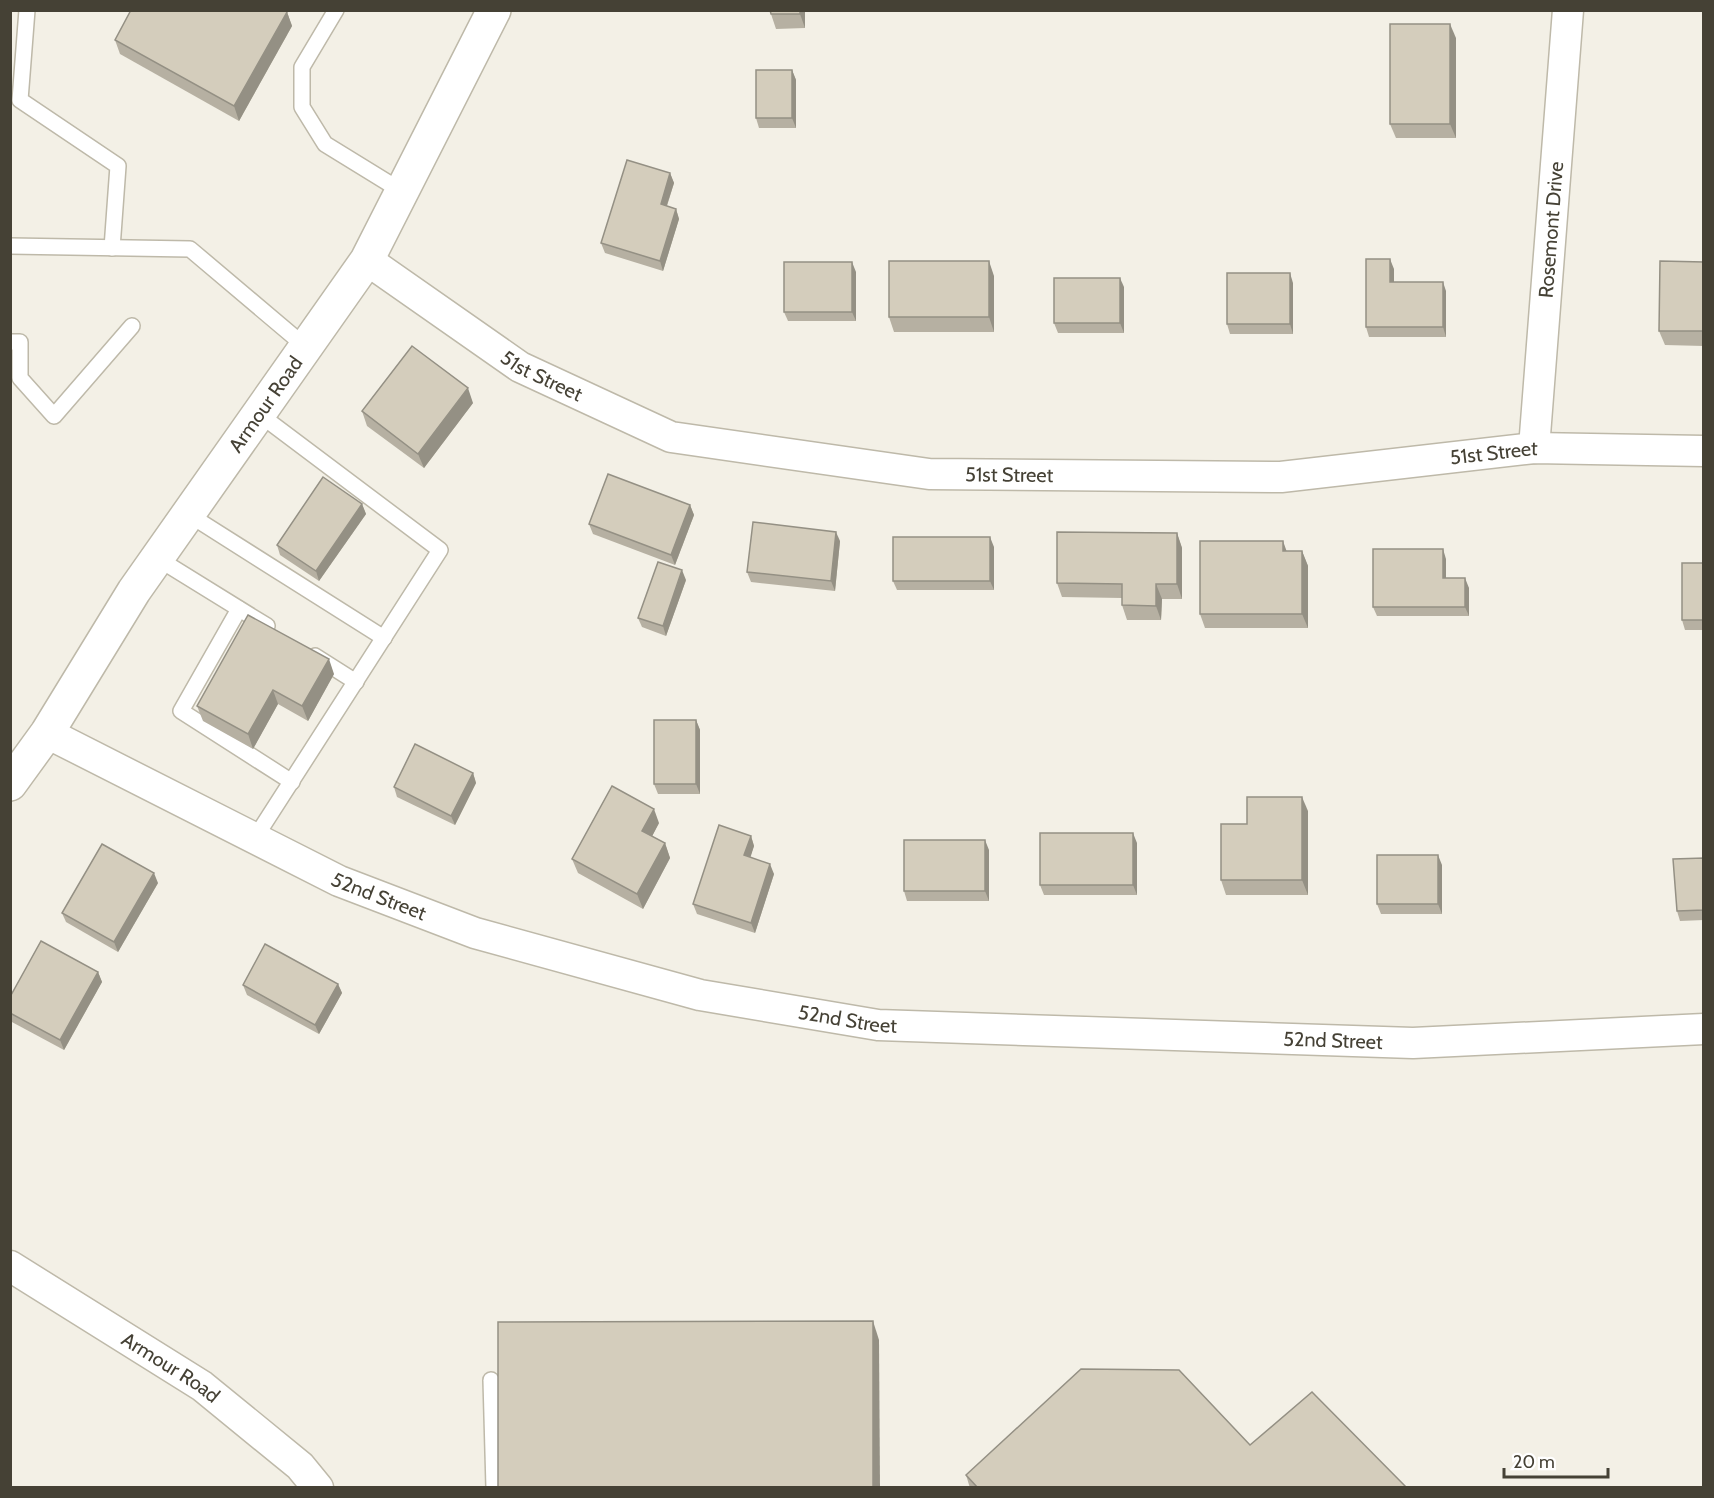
<svg xmlns="http://www.w3.org/2000/svg" width="1714" height="1498" viewBox="0 0 1714 1498" font-family="Cabin,sans-serif">
	<style>
		.lines { fill: none; stroke-linecap: round; stroke-linejoin: round }
		.service-casing { stroke: #beb9a9; stroke-width: 18 }
		.minor-casing { stroke: #beb9a9; stroke-width: 33 }
		.tertiary-casing { stroke: #beb9a9; stroke-width: 36 }
		.service { stroke: #fff; stroke-width: 15 }
		.minor { stroke: #fff; stroke-width: 30 }
		.tertiary { stroke: #fff; stroke-width: 33 }
		.wall { fill: #b6b0a2 }
		.shaded-wall { fill: #949084 }
		.building { fill: #d4cdbc; stroke: #949084; stroke-width: 1.5 }
		.labels { text-anchor: middle; stroke-width: 6; stroke-linejoin: round; paint-order: stroke }
		.street-label { font-size: 20px; fill: #454135; stroke: #fff }
	</style>
	<rect width="100%" height="100%" fill="#f3f0e6"/>
	<g class="lines">
		<defs>
			<g id="service">
				<polyline points="27,10 20,100 118,166 112,248"/>
				<polyline points="336,10 302,67 302,107 325,144 403,192"/>
				<polyline points="10,246 190,249 306,347"/>
				<polyline points="10,342 20,342 20,378 54,416 132,326"/>
				<polyline points="188,514 384,638"/>
				<polyline points="157,558 267,626"/>
				<polyline points="239,609 181,711 292,782"/>
				<polyline points="315,656 356,682"/>
				<polyline points="255,838 440,550 259,414"/>
				<polyline points="491,1380 494,1488"/>
			</g>
			<g id="minor">
				<path id="s1" d="M367,260L520,367L671,437L929,474L1281,477L1534,448L1704,451"/>
				<path id="s2" d="M1534,448L1568,10"/>
				<path id="s3" d="M47,733L339,881L475,933L700,995L878,1025L1413,1043L1704,1029"/>
				<path id="s4" d="M10,1266L202,1386L300,1466L318,1488"/>
			</g>
			<g id="tertiary">
				<path id="s5" d="M10,784L47,733L134,591L367,260L494,10"/>
			</g>
		</defs>
		<use href="#service" class="service-casing"/>
		<use href="#minor" class="minor-casing"/>
		<use href="#tertiary" class="tertiary-casing"/>
		<use href="#service" class="service"/>
		<use href="#minor" class="minor"/>
		<use href="#tertiary" class="tertiary"/>
	</g>
	<g class="wall">
		<polygon points="805,10 805,28 776,29 771,14"/>
		<polygon points="287,12 292,26 239,121 120,54 115,40"/>
		<polygon points="1456,38 1456,138 1396,138 1390,124"/>
		<polygon points="792,70 796,80 796,128 759,128 756,118"/>
		<polygon points="670,173 674,183 667,206 676,209 679,219 663,271 605,253 601,243"/>
		<polygon points="1704,262 1704,346 1665,345 1659,331"/>
		<polygon points="1394,269 1394,282 1446,291 1446,337 1369,337 1366,327"/>
		<polygon points="856,272 856,321 788,321 784,312"/>
		<polygon points="994,276 994,332 894,332 889,317"/>
		<polygon points="1293,283 1293,334 1230,334 1227,324"/>
		<polygon points="1124,287 1124,333 1058,333 1054,323"/>
		<polygon points="473,403 424,468 367,426 362,411"/>
		<polygon points="362,504 366,514 319,581 280,555 277,545"/>
		<polygon points="690,505 694,515 675,565 593,534 589,524"/>
		<polygon points="1177,533 1182,548 1182,599 1162,599 1161,620 1127,620 1122,605 1122,598 1062,597 1057,583"/>
		<polygon points="840,541 835,591 751,582 747,572"/>
		<polygon points="994,547 994,590 897,590 893,581"/>
		<polygon points="1286,551 1302,551 1308,566 1308,628 1205,628 1200,614"/>
		<polygon points="1446,559 1446,578 1469,588 1469,616 1377,616 1373,607"/>
		<polygon points="1704,563 1704,630 1685,630 1682,620"/>
		<polygon points="686,580 666,636 642,627 638,618"/>
		<polygon points="334,674 308,721 278,704 253,749 203,721 197,706"/>
		<polygon points="696,720 700,730 700,794 658,794 654,784"/>
		<polygon points="473,773 476,783 455,825 397,797 394,787"/>
		<polygon points="1308,811 1308,895 1226,895 1221,880"/>
		<polygon points="659,823 652,836 665,843 670,858 643,909 578,873 572,859"/>
		<polygon points="751,836 754,846 750,857 774,874 755,933 697,914 693,904"/>
		<polygon points="1137,843 1137,895 1044,895 1040,885"/>
		<polygon points="989,850 989,901 907,901 904,891"/>
		<polygon points="1704,858 1704,920 1680,921 1677,911"/>
		<polygon points="1442,865 1442,914 1381,914 1377,904"/>
		<polygon points="158,883 118,952 66,922 62,913"/>
		<polygon points="98,972 102,982 64,1050 10,1021 10,997"/>
		<polygon points="338,984 342,993 319,1034 247,995 243,985"/>
		<polygon points="1250,1445 1407,1488 970,1488 966,1475"/>
	</g>
	<g class="shaded-wall">
		<polygon points="800,10 805,10 805,28 800,14"/>
		<polygon points="287,12 292,26 239,121 234,106"/>
		<polygon points="1450,24 1456,38 1456,138 1450,124"/>
		<polygon points="792,70 796,80 796,128 792,118"/>
		<polygon points="670,173 674,183 664,214 661,204"/>
		<polygon points="676,209 679,219 663,271 660,261"/>
		<polygon points="1390,259 1394,269 1394,291 1390,282"/>
		<polygon points="989,261 994,276 994,332 989,317"/>
		<polygon points="852,262 856,272 856,321 852,312"/>
		<polygon points="1290,273 1293,283 1293,334 1290,324"/>
		<polygon points="1120,278 1124,287 1124,333 1120,323"/>
		<polygon points="1443,282 1446,291 1446,337 1443,327"/>
		<polygon points="468,388 473,403 424,468 418,454"/>
		<polygon points="362,504 366,514 319,581 316,571"/>
		<polygon points="690,505 694,515 675,565 671,555"/>
		<polygon points="836,532 840,541 835,591 831,581"/>
		<polygon points="1177,533 1182,548 1182,599 1177,584"/>
		<polygon points="990,537 994,547 994,590 990,581"/>
		<polygon points="1283,541 1288,555 1283,551"/>
		<polygon points="1443,549 1446,559 1446,588 1443,578"/>
		<polygon points="1302,551 1308,566 1308,628 1302,614"/>
		<polygon points="682,570 686,580 666,636 663,626"/>
		<polygon points="1465,578 1469,588 1469,616 1465,607"/>
		<polygon points="1156,584 1162,599 1161,620 1156,606"/>
		<polygon points="329,659 334,674 308,721 302,706"/>
		<polygon points="273,690 278,704 253,749 248,734"/>
		<polygon points="696,720 700,730 700,794 696,784"/>
		<polygon points="473,773 476,783 455,825 451,816"/>
		<polygon points="1302,797 1308,811 1308,895 1302,880"/>
		<polygon points="654,809 659,823 647,846 642,831"/>
		<polygon points="1133,833 1137,843 1137,895 1133,885"/>
		<polygon points="751,836 754,846 748,865 744,855"/>
		<polygon points="985,840 989,850 989,901 985,891"/>
		<polygon points="665,843 670,858 643,909 637,894"/>
		<polygon points="1438,855 1442,865 1442,914 1438,904"/>
		<polygon points="770,864 774,874 755,933 751,923"/>
		<polygon points="154,873 158,883 118,952 114,942"/>
		<polygon points="98,972 102,982 64,1050 60,1040"/>
		<polygon points="338,984 342,993 319,1034 315,1025"/>
		<polygon points="873,1321 879,1340 880,1488 873,1488"/>
	</g>
	<g class="building">
		<polygon points="131,10 284,10 287,12 234,106 115,40"/>
		<polygon points="770,10 800,10 800,14 771,14"/>
		<rect x="1390" y="24" width="60" height="100"/>
		<rect x="756" y="70" width="36" height="48"/>
		<polygon points="627,160 670,173 661,204 676,209 660,261 601,243"/>
		<polygon points="1366,259 1390,259 1390,282 1443,282 1443,327 1366,327"/>
		<rect x="889" y="261" width="100" height="56"/>
		<polygon points="1660,261 1704,262 1704,331 1659,331"/>
		<rect x="784" y="262" width="68" height="50"/>
		<rect x="1227" y="273" width="63" height="51"/>
		<rect x="1054" y="278" width="66" height="45"/>
		<polygon points="412,346 468,388 418,454 362,411"/>
		<polygon points="608,474 690,505 671,555 589,524"/>
		<polygon points="323,477 362,504 316,571 277,545"/>
		<polygon points="753,522 836,532 831,581 747,572"/>
		<polygon points="1057,532 1177,533 1177,584 1156,584 1156,606 1122,605 1122,584 1057,583"/>
		<rect x="893" y="537" width="97" height="44"/>
		<polygon points="1200,541 1283,541 1283,551 1302,551 1302,614 1200,614"/>
		<polygon points="1373,549 1443,549 1443,578 1465,578 1465,607 1373,607"/>
		<polygon points="658,562 682,570 663,626 638,618"/>
		<rect x="1682" y="563" width="22" height="57"/>
		<polygon points="248,615 329,659 302,706 273,690 248,734 197,706"/>
		<rect x="654" y="720" width="42" height="64"/>
		<polygon points="415,744 473,773 451,816 394,787"/>
		<polygon points="612,786 654,809 642,831 665,843 637,894 572,859"/>
		<polygon points="1247,797 1302,797 1302,880 1221,880 1221,824 1247,824"/>
		<polygon points="719,825 751,836 744,855 770,864 751,923 693,904"/>
		<rect x="1040" y="833" width="93" height="52"/>
		<rect x="904" y="840" width="81" height="51"/>
		<polygon points="102,844 154,873 114,942 62,913"/>
		<rect x="1377" y="855" width="61" height="49"/>
		<polygon points="1704,858 1704,910 1677,911 1673,859"/>
		<polygon points="41,941 98,972 60,1040 10,1013 10,997"/>
		<polygon points="265,944 338,984 315,1025 243,985"/>
		<polygon points="873,1321 873,1488 498,1488 498,1322"/>
		<polygon points="1081,1369 1179,1370 1250,1445 1312,1392 1407,1488 978,1488 966,1475"/>
	</g>
	<g class="labels">
		<g class="street-label">
			<text dy="7" stroke="none"><textPath href="#s2" startOffset="219">Rosemont Drive</textPath></text>
			<text dy="7" stroke="none"><textPath href="#s1" startOffset="210">51st Street</textPath></text>
			<text dy="7" stroke="none"><textPath href="#s5" startOffset="458">Armour Road</textPath></text>
			<text dy="7" stroke="none"><textPath href="#s1" startOffset="1180">51st Street</textPath></text>
			<text dy="7" stroke="none"><textPath href="#s1" startOffset="694">51st Street</textPath></text>
			<text dy="7" stroke="none"><textPath href="#s3" startOffset="370">52nd Street</textPath></text>
			<text dy="7" stroke="none"><textPath href="#s3" startOffset="856">52nd Street</textPath></text>
			<text dy="7" stroke="none"><textPath href="#s3" startOffset="1342">52nd Street</textPath></text>
			<text dy="7" stroke="none"><textPath href="#s4" startOffset="190">Armour Road</textPath></text>
		</g>
	</g>
	<rect width="1714" height="1498" fill="none" stroke="#454135" stroke-width="24"/>
	<path d="M1504 1468v9h104v-9" fill="none" stroke="#454135" stroke-width="3"/>
	<text x="1513" y="1468" font-size="18" fill="#454135" stroke="#ffffff" stroke-width="4.5" paint-order="stroke">20 m</text>
</svg>
